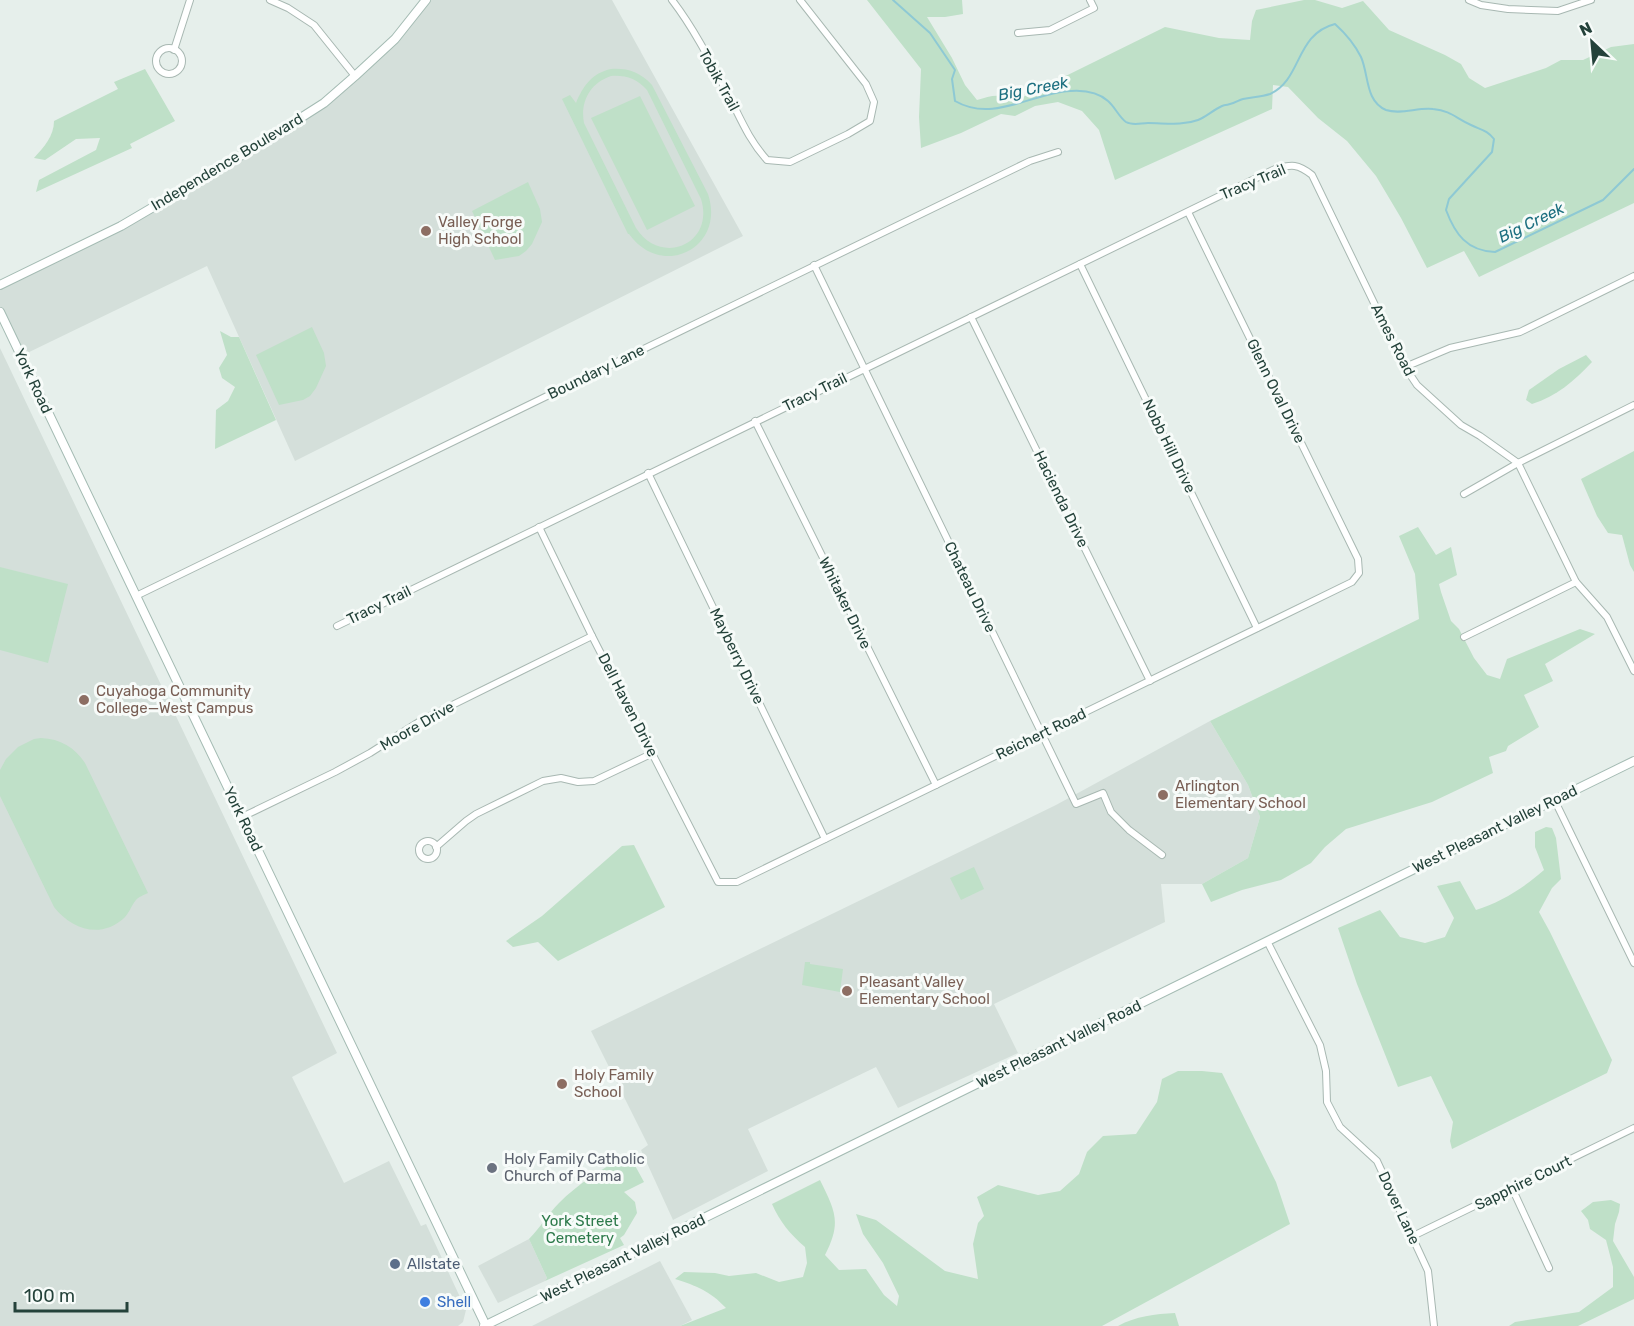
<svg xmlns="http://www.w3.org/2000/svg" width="1634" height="1326" viewBox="0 0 1634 1326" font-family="Rubik,sans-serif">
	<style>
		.built { fill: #d4dfda }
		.green { fill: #bfe0c8; fill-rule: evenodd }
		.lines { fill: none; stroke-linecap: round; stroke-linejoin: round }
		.stream { stroke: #8ec9d4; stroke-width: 2 }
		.street-casing { stroke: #a8b8b2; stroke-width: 8 }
		.secondary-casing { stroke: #a4bbb3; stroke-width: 10 }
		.street { stroke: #fff; stroke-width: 6 }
		.secondary { stroke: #fff; stroke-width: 8 }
		.education-dot { fill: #8d6e63; stroke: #f7fbf9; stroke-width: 2 }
		.worship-dot { fill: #6b7280; stroke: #f7fbf9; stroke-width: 2 }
		.service-dot { fill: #5c6f8a; stroke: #f7fbf9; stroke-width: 2 }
		.shop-dot { fill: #3f7fe0; stroke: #f7fbf9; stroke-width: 2 }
		.labels { text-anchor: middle; stroke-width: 6; stroke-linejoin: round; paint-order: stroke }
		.street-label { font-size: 15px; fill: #24423a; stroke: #f7fbf9 }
		.education-label { font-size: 15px; fill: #785e54; stroke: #f7fbf9; text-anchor: start }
		.worship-label { font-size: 15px; fill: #5b616d; stroke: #f7fbf9; text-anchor: start }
		.park-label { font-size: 15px; fill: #2d7a4b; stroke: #f7fbf9 }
		.service-label { font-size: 15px; fill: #4e5e75; stroke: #f7fbf9; text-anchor: start }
		.shop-label { font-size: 15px; fill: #366cbe; stroke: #f7fbf9; text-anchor: start }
		.water-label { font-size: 16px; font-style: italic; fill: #1c6f80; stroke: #f7fbf9 }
	</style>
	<rect width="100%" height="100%" fill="#e6efeb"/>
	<g class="built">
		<polygon points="426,0 612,0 743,236 295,461 207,266 21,356 0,312 0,285 121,226 252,149 355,76"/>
		<polygon points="0,348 337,1053 292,1077 344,1183 389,1161 421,1226 426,1224 466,1310 463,1322 458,1326 0,1326"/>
		<polygon points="1210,721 1248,785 1260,817 1248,858 1202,884 1161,884 1165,922 994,1004 1018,1053 898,1108 876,1067 748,1129 768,1171 673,1220 641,1150 648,1145 591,1031 1056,805"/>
		<polygon points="529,1239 547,1278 545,1281 498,1303 478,1266"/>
		<polygon points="660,1261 692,1320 680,1326 532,1326"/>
	</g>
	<g class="green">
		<path d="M867,0H962L963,14L945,17H927L952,58L965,85L977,100C991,96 1001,92 1013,102L1165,27L1219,38L1250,40L1252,21L1256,10L1304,0H1315L1342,8L1363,1L1389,30L1445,55L1461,64L1469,78L1485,88L1546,68L1561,60H1583L1611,47L1634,44V203L1479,277L1464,251L1427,268L1401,218L1376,176L1347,141L1318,118L1288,87L1273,85L1272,109L1115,180L1099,130L1082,111L1058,102L1035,106L1015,116L1001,114L961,133L921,148L919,117L921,69Z"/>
		<path d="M145,69L175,121L130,144L132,148L36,192L39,180L96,150L100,138L76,139L45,160L34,158C44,147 54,136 54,121L118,89L114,82Z"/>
		<path d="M611,69C628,68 640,72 652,85L708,194C726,248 662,280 629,234H628L562,99L570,95L576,103C583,86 592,73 611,69ZM611,76C626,75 637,79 647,90L701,199C715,244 661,267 636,228L584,123C580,102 590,83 611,76Z"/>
		<polygon points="640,96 695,206 647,230 591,118"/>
		<polygon points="528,182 540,209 542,222 532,244 526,251 519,256 495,260 472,211"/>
		<polygon points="312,327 324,353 326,366 316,388 310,396 303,400 279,405 256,355"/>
		<polygon points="220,331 231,337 239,337 276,420 215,449 216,410 228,401 235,387 222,378 219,368 227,355"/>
		<path d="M1586,355L1592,362C1574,381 1557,396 1532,404L1526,400L1529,390L1559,369Z"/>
		<polygon points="1634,451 1634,572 1630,565 1622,535 1608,533 1597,516 1581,479"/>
		<polygon points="1418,527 1436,555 1451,547 1457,575 1439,584 1441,592 1451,621 1459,629 1474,658 1487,675 1500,679 1507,659 1580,629 1595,634 1545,664 1553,681 1524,695 1539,727 1508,746 1506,751 1489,757 1493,773 1432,802 1346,829 1325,847 1311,863 1281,880 1242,890 1211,902 1202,884 1248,858 1260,817 1248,785 1210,721 1419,619 1415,574 1399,536"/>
		<polygon points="0,567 68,584 48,663 0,650"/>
		<path d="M41,738C61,739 74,747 85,763L148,893C144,895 138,897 136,900C131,906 129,914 123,919C100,939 71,929 54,907L0,796V770L6,759L18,747L34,739Z"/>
		<path d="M1546,827L1552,828L1556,838L1561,879L1552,888L1539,912L1550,932L1612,1060L1607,1073L1452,1149L1450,1141L1453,1122L1431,1076L1398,1087L1357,984L1338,928L1380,910L1400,937L1425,943L1445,937L1454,918L1437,886L1460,881L1476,910C1501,902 1525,887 1544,870L1535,847V832Z"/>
		<polygon points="634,845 665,907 558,961 538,942 513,947 506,941 542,916 622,846"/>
		<polygon points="974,867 984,889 961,900 950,878"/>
		<polygon points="805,962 810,962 810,964 843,969 840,992 802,985"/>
		<path d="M1178,1071H1202L1222,1073L1276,1182L1290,1224L1102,1326H680L726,1308C710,1291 697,1286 675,1279L684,1272L715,1273L729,1276L756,1273L779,1282L803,1277L807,1263L805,1247C790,1234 780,1222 772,1204L820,1180C835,1211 842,1222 825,1255L839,1270L866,1269L884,1295L897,1306L899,1296L883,1263L863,1234L856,1214L876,1220L945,1271L978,1279L973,1244L978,1223L984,1216L977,1197L998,1185L1038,1195L1060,1191L1079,1174L1087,1152L1103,1136L1136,1134L1157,1102L1162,1079Z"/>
		<path d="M624,1157L632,1160L644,1182L624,1192L635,1202L637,1213L624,1235L620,1238L624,1245L545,1281L547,1278L529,1239C540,1228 548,1214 559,1203C578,1184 600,1170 624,1157Z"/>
		<polygon points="1611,1200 1620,1204 1619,1212 1615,1224 1613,1241 1634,1277 1634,1299 1578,1326 1509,1326 1515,1322 1579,1312 1613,1287 1613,1267 1606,1240 1590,1229 1588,1220 1581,1211 1593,1202"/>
		<path d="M1175,1313L1179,1326H1118C1136,1316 1155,1314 1175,1313Z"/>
	</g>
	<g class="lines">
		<path class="stream" d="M893,0L930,33L955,70L952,79L955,101C993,123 1032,93 1070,91C1083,90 1098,92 1108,101C1115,107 1119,117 1126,122C1133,126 1141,123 1148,123C1165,123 1182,126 1198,120C1206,117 1213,110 1222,106C1227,104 1224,106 1230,104C1235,103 1239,100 1243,99C1252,97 1261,97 1270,94C1302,80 1295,34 1335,24C1345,33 1355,45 1361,57C1369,75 1365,101 1386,110C1401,115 1418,107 1433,109C1452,111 1455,118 1471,125C1481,130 1487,130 1494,139L1492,152L1449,199L1446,210C1455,234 1467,251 1495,252L1603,200L1634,169"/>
		<defs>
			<g id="street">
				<polyline points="270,0 288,8 314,25 355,76"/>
				<path d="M672,0C695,30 713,66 731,100C742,122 750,141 767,160L790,162L848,134L870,121L874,102L866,84L800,0"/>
				<polyline points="1469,0 1481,5 1508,9 1558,11 1591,0"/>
				<polyline points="1018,33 1050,30 1094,8 1090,0"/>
				<circle cx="169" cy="61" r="13"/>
				<polyline points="174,50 190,0"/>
				<polyline points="1080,264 1257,628"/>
				<polyline points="814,265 1076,804 1103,793 1111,812 1129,830 1162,855"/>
				<polyline points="971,317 1150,681"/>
				<polyline points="1405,367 1450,348 1520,332 1634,276"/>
				<polyline points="755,421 936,785"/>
				<polyline points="648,473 825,839"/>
				<polyline points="1464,494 1518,463 1634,405"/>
				<polyline points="539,527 592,636 718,882 737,882 1352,582 1359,573 1358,559 1188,212"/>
				<polyline points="136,596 1030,161 1058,152"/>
				<path d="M337,626L1275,169C1292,164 1298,164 1312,175L1405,367L1417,385L1461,425L1480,436L1518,463L1576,582L1607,617L1634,671"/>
				<polyline points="1464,637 1576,582"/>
				<polyline points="1554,799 1634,963"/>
				<polyline points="242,817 335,772 370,753 422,720 592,636"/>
				<circle cx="428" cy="850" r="9"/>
				<polyline points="436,847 466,821 476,814 543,781 561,778 578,782 594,781 653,753"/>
				<polyline points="1267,941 1320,1045 1326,1071 1327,1102 1340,1127 1377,1161 1428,1271 1434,1326"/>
				<polyline points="1512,1188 1549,1268"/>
				<polyline points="1411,1237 1634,1128"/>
			</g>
			<g id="secondary">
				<polyline points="0,285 121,226 252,149 324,103 355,76 395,39 426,0"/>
				<polyline points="0,312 486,1326"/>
				<polyline points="484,1326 1634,761"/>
			</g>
		</defs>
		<use href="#street" class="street-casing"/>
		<use href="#secondary" class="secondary-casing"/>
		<use href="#street" class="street"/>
		<use href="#secondary" class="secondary"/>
	</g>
	<g class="education-dot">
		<circle cx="426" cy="231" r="6"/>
		<circle cx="84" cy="700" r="6"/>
		<circle cx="1163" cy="795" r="6"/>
		<circle cx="847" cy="991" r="6"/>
		<circle cx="562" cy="1084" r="6"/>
	</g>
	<circle class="worship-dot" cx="492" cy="1168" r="6"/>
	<circle class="service-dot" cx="395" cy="1264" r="6"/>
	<circle class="shop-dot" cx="425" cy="1302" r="6"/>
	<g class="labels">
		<g class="street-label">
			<text transform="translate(719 80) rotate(61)" y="5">Tobik Trail</text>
			<text transform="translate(227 162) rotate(-31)" y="5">Independence Boulevard</text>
			<text transform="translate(1253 182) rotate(-23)" y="5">Tracy Trail</text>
			<text transform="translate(1393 340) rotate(63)" y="5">Ames Road</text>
			<text transform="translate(596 372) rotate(-26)" y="5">Boundary Lane</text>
			<text transform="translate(33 381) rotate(65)" y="5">York Road</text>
			<text transform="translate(1276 391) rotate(64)" y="5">Glenn Oval Drive</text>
			<text transform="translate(815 392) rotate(-26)" y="5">Tracy Trail</text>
			<text transform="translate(1169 446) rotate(64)" y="5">Nobb Hill Drive</text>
			<text transform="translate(1061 499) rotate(64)" y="5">Hacienda Drive</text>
			<text transform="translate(970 587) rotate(64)" y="5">Chateau Drive</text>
			<text transform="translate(845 603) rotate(64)" y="5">Whitaker Drive</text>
			<text transform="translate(379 605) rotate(-26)" y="5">Tracy Trail</text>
			<text transform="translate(737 656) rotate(64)" y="5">Mayberry Drive</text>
			<text transform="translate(628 705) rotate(63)" y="5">Dell Haven Drive</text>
			<text transform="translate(417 726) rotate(-30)" y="5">Moore Drive</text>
			<text transform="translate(1041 734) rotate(-26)" y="5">Reichert Road</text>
			<text transform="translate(243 819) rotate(64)" y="5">York Road</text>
			<text transform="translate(1495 829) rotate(-26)" y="5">West Pleasant Valley Road</text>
			<text transform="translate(1059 1044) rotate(-26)" y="5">West Pleasant Valley Road</text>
			<text transform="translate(1523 1183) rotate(-26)" y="5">Sapphire Court</text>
			<text transform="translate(1399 1208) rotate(65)" y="5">Dover Lane</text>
			<text transform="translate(623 1258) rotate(-26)" y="5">West Pleasant Valley Road</text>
		</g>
		<g class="education-label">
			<text x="438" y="227">Valley Forge<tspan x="438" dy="17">High School</tspan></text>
			<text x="96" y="696">Cuyahoga Community<tspan x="96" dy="17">College—West Campus</tspan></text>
			<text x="1175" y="791">Arlington<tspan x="1175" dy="17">Elementary School</tspan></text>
			<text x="859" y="987">Pleasant Valley<tspan x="859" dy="17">Elementary School</tspan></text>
			<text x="574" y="1080">Holy Family<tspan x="574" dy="17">School</tspan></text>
		</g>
		<g class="worship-label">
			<text x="504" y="1164">Holy Family Catholic<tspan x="504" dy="17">Church of Parma</tspan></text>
		</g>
		<g class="park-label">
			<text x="580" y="1226">York Street<tspan x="580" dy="17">Cemetery</tspan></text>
		</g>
		<g class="service-label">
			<text x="407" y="1269">Allstate</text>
		</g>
		<g class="shop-label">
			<text x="437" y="1307">Shell</text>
		</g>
		<g class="water-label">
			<text transform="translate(1033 88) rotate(-11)" y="6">Big Creek</text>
			<text transform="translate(1531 222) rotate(-26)" y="6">Big Creek</text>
		</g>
	</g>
	<g transform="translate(1592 42) rotate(334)" stroke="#f7fbf9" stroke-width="4.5" paint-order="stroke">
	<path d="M0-4.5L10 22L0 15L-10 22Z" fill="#24423a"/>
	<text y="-9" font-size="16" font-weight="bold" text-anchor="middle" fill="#24423a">N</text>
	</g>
	<path d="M15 1302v9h112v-9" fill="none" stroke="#24423a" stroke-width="3"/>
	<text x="24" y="1302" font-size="18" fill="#24423a" stroke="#f7fbf9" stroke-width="4.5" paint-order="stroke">100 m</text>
</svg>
